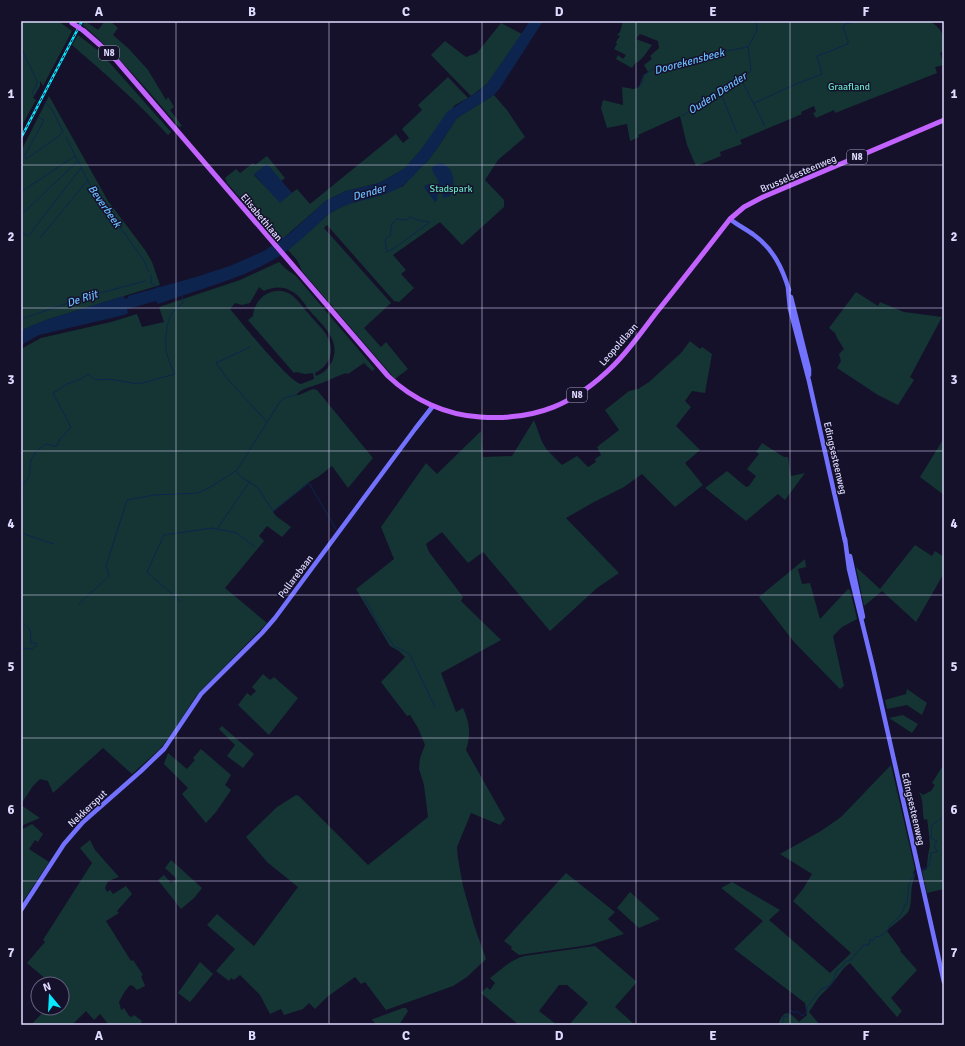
<svg xmlns="http://www.w3.org/2000/svg" width="965" height="1046" viewBox="0 0 965 1046" font-family="Signika,sans-serif">
	<style>
		.green { fill: #143533; fill-rule: evenodd }
		.water { fill: #0d254e }
		.lines { fill: none; stroke-linecap: round; stroke-linejoin: round }
		.stream { stroke: #0d254e; stroke-width: 1 }
		.secondary { stroke: #7372ff; stroke-width: 4.5 }
		.primary { stroke: #c262ff; stroke-width: 5 }
		.rail-casing { stroke: #07e9ff; stroke-width: 2.5 }
		.rail { stroke: #15112b; stroke-width: 1; stroke-dasharray: 3; stroke-linecap: butt }
		.primary-bridge { stroke: #c262ff; stroke-width: 5 }
		.grid { fill: none; stroke: #dedbff; stroke-width: 1; stroke-opacity: 0.55 }
		.labels { text-anchor: middle; stroke-width: 3; stroke-linejoin: round; paint-order: stroke }
		.shield { fill: #15112b; stroke: #a29ebf; stroke-width: 1 }
		.shield-label { font-size: 9px; font-weight: bold; fill: #dedbff }
		.park-label { font-size: 10px; fill: #64e1c0; stroke: #15112b }
		.street-label { font-size: 10px; fill: #dedbff; stroke: #15112b }
		.water-label { font-size: 11px; font-style: italic; fill: #69bbff; stroke: #15112b }
		.neatline { fill: none; stroke: #dedbff; stroke-width: 1.5 }
		.grid-label { font-size: 13px; text-anchor: middle; font-weight: bold; fill: #dedbff }
	</style>
	<rect width="100%" height="100%" fill="#15112b"/>
	<g class="green">
		<polygon points="21,21 58,21 72,31 43,86 40,81 40,86 33,98 36,100 21,127"/>
		<path d="M85,21L98,30L105,21H110L118,28L113,35L129,49L148,70L166,100L168,97L174,107L170,110L182,126L179,127L178,126C148,90 118,55 83,25Z"/>
		<path d="M623,21H930C944,31 944,35 944,51L940,53L944,65L935,67L937,73L835,113L834,110L816,118L813,113L816,112L814,106L801,112L802,114L740,140L742,144L720,152L721,156L696,166L687,145L680,116L638,135L639,137L630,141L627,124L607,128L601,108L603,100L623,105L622,87L634,89L639,87L643,76L648,72L644,65L652,59L650,56L659,48L658,41L640,34L636,39L652,45L644,56L637,63L636,62L632,68L616,59L618,55L623,59L626,55L614,49L617,44L616,42L620,36L617,35L620,32Z"/>
		<polygon points="501,23 522,34 487,84 471,96 431,55 445,41 466,57 477,53"/>
		<path d="M78,35L100,52L171,132L168,135C138,103 106,74 72,45Z"/>
		<polygon points="448,77 468,98 455,105 420,151 404,169 379,183 346,191 327,200 280,241 260,221 227,183 225,178 236,169 240,173 253,163 255,165 267,156 285,178 281,181 267,164 254,175 280,202 297,189 310,204 396,134 403,143 409,138 402,129 422,110 418,105"/>
		<polygon points="494,95 507,110 525,137 498,160 485,180 504,200 504,207 462,245 440,222 393,255 406,270 401,274 414,288 399,302 394,301 327,225 324,228 391,303 364,328 381,347 386,342 408,369 395,379 302,271 297,260 288,250 330,213 347,204 381,195 403,186 424,164 426,163 436,150 457,118"/>
		<polygon points="49,96 108,201 145,250 152,262 160,285 49,319 31,326 21,331 21,151"/>
		<path d="M279,262L286,269L296,276L375,369L372,371L364,363L348,374L346,373C337,376 328,381 319,384C311,387 302,388 296,395H299L313,389L317,390L373,458L348,488L332,466L318,477L309,482L273,512L276,516L291,527L282,537L267,526L259,536L264,541L225,588L267,623L196,696L173,732L160,749L132,774L103,748L53,793L48,781L40,779L33,786L21,804V349L41,338L111,322L137,314L142,327L164,322L159,307L240,280ZM259,287L264,291C273,287 282,286 291,291C299,294 305,305 310,311C322,325 340,339 333,359C330,367 324,373 316,376L315,373C328,367 336,352 328,338C324,329 315,322 309,314C303,308 297,298 290,294C273,284 254,298 253,316L248,320L294,373L296,372L305,374L313,373L314,379L301,384C289,382 241,322 230,309L235,303L242,305L250,303Z"/>
		<polygon points="856,292 878,306 880,302 904,312 942,317 910,377 914,380 898,405 878,395 837,368 841,361 839,354 844,349 837,338 835,333 829,328"/>
		<path d="M690,341L700,349L702,347L712,354L705,393L692,391L685,401L691,407L676,426L700,450L685,463L703,485L675,507L642,474L624,487L594,502L566,518L619,573L597,588L550,631L483,552L468,563L442,532L426,544L429,552L463,597L461,601L501,640L441,673L456,712L463,708C470,723 471,735 466,750L505,819L500,825L471,813L457,847L458,859L463,886L474,925L486,959L467,977L453,986L386,1010L365,982L361,984L355,977L327,997L315,1009L309,1003L303,1009L284,1015L281,1009L270,1014L260,995L240,975L234,980L231,978L229,981L216,971L235,949L207,925L217,914L254,946L298,887L267,862L246,837L277,807L296,795L299,796L368,865L428,817L424,785L419,769L420,758L425,745L418,728L410,715L407,716L381,682L405,657L399,651L390,646L356,589L394,559L381,527L426,463L437,474L481,431L483,457L512,456L534,420L542,442L547,450L562,465L577,456L588,467L596,462L595,459L601,455L597,447L619,430L605,410L629,391L638,389L649,382L681,353Z"/>
		<polygon points="944,438 944,495 920,477"/>
		<polygon points="762,443 784,457 788,457 791,476 805,473 785,500 778,494 746,521 705,488 727,471 746,487 749,486 756,476 747,469 759,454 756,452"/>
		<polygon points="915,545 932,556 935,551 944,557 944,573 916,622 882,591 864,606 856,567 880,589"/>
		<polygon points="805,559 806,567 798,569 802,584 810,583 820,619 848,589 850,590 857,619 842,627 833,636 844,686 840,689 794,642 759,597"/>
		<polygon points="263,674 270,680 274,677 298,698 269,735 238,705 247,693 251,696 256,691 252,687"/>
		<polygon points="907,689 927,703 922,715 907,705 887,709 885,700 906,694"/>
		<polygon points="903,715 918,724 912,733 889,718"/>
		<polygon points="222,726 254,754 243,768 227,756 235,745 219,729"/>
		<polygon points="201,749 231,775 225,785 231,790 216,812 206,823 182,794 188,788 164,764 168,753 187,769 195,760 193,758"/>
		<path d="M944,764V889L927,893L922,871L927,869C927,861 928,854 930,846C930,842 928,823 927,819L924,820C922,811 924,800 919,792L923,795L931,791L935,785L932,783Z"/>
		<path d="M891,765L915,869L913,873L915,876C909,889 913,898 909,910C908,915 891,926 887,931L901,950L900,951L917,970L891,998L902,1011L897,1017L850,963L844,968L831,985L819,997L809,1012L820,1025H778C784,1009 789,1011 799,1022L807,1015L805,1003L734,949L763,921L721,888L732,882L780,910L769,920L830,973L851,953L793,901L803,889L812,874L780,854L821,831L841,817Z"/>
		<polygon points="21,805 40,818 21,826"/>
		<polygon points="32,824 43,834 38,842 35,840 29,849 49,862 21,904 21,830"/>
		<polygon points="90,840 95,850 119,877 108,881 105,888 107,892 110,890 113,894 126,886 132,894 117,911 119,913 106,921 131,961 133,960 143,975 141,976 145,986 137,990 133,986 130,985 125,991 119,1002 121,1010 124,1008 129,1016 132,1017 134,1015 142,1021 140,1025 109,1025 100,1014 94,1020 86,1011 72,1025 31,1025 45,1010 44,1008 62,1008 62,984 45,984 48,981 27,963 45,942 43,940 92,863 80,848"/>
		<polygon points="171,860 202,888 194,898 181,909 158,880 164,875 171,883 177,879 165,868"/>
		<polygon points="566,873 615,912 608,919 624,934 589,945 519,955 511,949 512,947 504,941"/>
		<polygon points="630,892 660,919 639,928 617,908"/>
		<path d="M595,946L637,982L615,1007L635,1025H569L588,1003L567,985H559L539,1011L557,1025H519L481,993L487,987L490,990L495,983L490,978C501,970 510,960 524,956Z"/>
		<polygon points="200,962 213,974 190,1002 178,993"/>
		<polygon points="403,1008 406,1008 408,1011 399,1025 377,1025 372,1020 373,1019"/>
	</g>
	<g class="water">
		<path d="M530,21H543L500,88L494,95L457,118L436,150L426,163L424,164C417,171 411,180 402,186C380,200 353,199 330,213C313,228 297,245 278,257C244,278 196,290 158,304L156,301L127,309L128,313L124,315L39,335L21,345V331L31,326L49,319L124,296L125,299L128,298V296L196,277L230,266L264,251L289,234L327,200L346,191L379,183L404,169L420,151L447,112L480,90L487,84Z"/>
		<path d="M442,163C455,169 456,184 450,196L443,198L441,189H438L437,201L435,202L425,189L424,186L429,184C433,186 435,187 439,183C437,177 433,175 432,168L435,165Z"/>
		<polygon points="267,164 292,193 280,203 254,174"/>
	</g>
	<g class="lines">
		<g class="stream">
			<polyline points="786,21 789,23 792,21"/>
			<polyline points="21,48 37,81 36,86 32,93 33,95"/>
			<polyline points="741,79 765,126"/>
			<polyline points="638,87 642,84 644,75 651,70 705,55 748,47"/>
			<polyline points="722,96 737,133"/>
			<polyline points="45,102 53,111 63,132"/>
			<polyline points="754,103 794,85 822,74 817,56 848,44 848,41 843,27 845,24 859,21"/>
			<polyline points="682,116 751,71 748,47 757,31 756,21"/>
			<polyline points="39,118 44,120 25,155 26,159 59,136 63,132"/>
			<polyline points="66,137 92,189 143,259 149,272"/>
			<polyline points="21,192 75,156"/>
			<polyline points="21,215 77,162"/>
			<path d="M410,217L421,221L430,222L396,247L387,252L385,241L387,237L391,235C390,227 391,224 397,219L406,220Z"/>
			<polyline points="21,232 28,236 29,235 81,168"/>
			<polyline points="40,238 87,181"/>
			<polyline points="151,275 151,283 159,288"/>
			<polyline points="21,319 89,296 145,281"/>
			<polyline points="250,347 216,363 225,376 266,421"/>
			<polyline points="237,472 241,477 258,488 273,511 309,483 336,529"/>
			<polyline points="250,481 217,529 237,533 255,547"/>
			<path d="M21,500L23,494L22,486L29,477L31,459L37,451L46,444L54,446H57L60,439L71,427L53,393L67,384L81,379L88,374L94,379L101,380L109,379L139,384L175,374C166,357 164,347 167,328C168,323 169,317 172,313C175,309 180,307 183,302L182,295"/>
			<polyline points="21,533 54,544"/>
			<polyline points="364,597 376,620 394,646 408,653 410,655 435,707"/>
			<polyline points="180,601 147,572 164,535 212,528 217,529"/>
			<polyline points="79,604 109,576 106,566 127,500 154,495 198,493 209,488 237,470 279,403 284,398 295,395"/>
			<polyline points="21,622 30,629 31,643 36,643 37,645 32,649 21,648"/>
			<polyline points="922,870 929,866 931,853 937,852 934,845 937,841 931,838 932,825 944,816"/>
			<polyline points="782,1025 784,1016 787,1017 791,1010 793,1012 798,1012 802,1016 807,1012 807,1007 821,989 829,986 833,981 837,970 841,968 846,961 851,960 857,952 864,945 869,945 870,939 873,941 876,936 879,937 888,930 890,925 899,917 904,909 904,906 907,904 909,883 916,872"/>
		</g>
		<g class="secondary">
			<path d="M730,219C737,225 746,229 754,235C773,249 782,267 789,290"/>
			<polyline points="788,288 790,309 809,381 845,541"/>
			<polyline points="791,297 809,369 809,375"/>
			<polyline points="845,539 849,569 873,667 944,982"/>
			<polyline points="850,556 863,617"/>
			<polyline points="21,910 64,844 83,822 141,771 164,749 201,694 262,633 275,618 415,429 433,406"/>
		</g>
		<path class="primary" d="M84,31L100,45L117,61L388,376C413,400 446,415 480,417C536,421 575,404 614,365C630,349 643,330 656,313C681,282 705,251 730,219L744,207L763,197L944,120"/>
		<defs>
			<polyline id="rail" points="21,138 82,21"/>
		</defs>
		<use href="#rail" class="rail-casing"/>
		<use href="#rail" class="rail"/>
		<polyline class="primary-bridge" points="72,23 84,31"/>
	</g>
	<path class="grid" d="M176,21V1025M329,21V1025M482,21V1025M636,21V1025M790,21V1025M21,165H944M21,308H944M21,451H944M21,595H944M21,738H944M21,881H944"/>
	<g class="labels">
		<g class="shield">
			<rect x="99" y="46" width="20" height="14" rx="3"/>
			<rect x="847" y="150" width="20" height="14" rx="3"/>
			<rect x="567" y="388" width="20" height="14" rx="3"/>
		</g>
		<g class="shield-label">
			<text x="109" y="56">N8</text>
			<text x="857" y="160">N8</text>
			<text x="577" y="398">N8</text>
		</g>
		<g class="park-label">
			<text x="849" y="90">Graafland</text>
			<text x="451" y="192">Stadspark</text>
		</g>
		<g class="street-label">
			<text transform="translate(798 173) rotate(-23)" y="4">Brusselsesteenweg</text>
			<text transform="translate(262 217) rotate(50)" y="4">Elisabethlaan</text>
			<text transform="translate(618 344) rotate(-49)" y="4">Leopoldlaan</text>
			<text transform="translate(836 458) rotate(77)" y="4">Edingsesteenweg</text>
			<text transform="translate(295 576) rotate(-53)" y="4">Pollarebaan</text>
			<text transform="translate(87 808) rotate(-43)" y="4">Nekkersput</text>
			<text transform="translate(914 809) rotate(77)" y="4">Edingsesteenweg</text>
		</g>
		<g class="water-label">
			<text transform="translate(689 61) rotate(-15)" y="4">Doorekensbeek</text>
			<text transform="translate(717 93) rotate(-33)" y="4">Ouden Dender</text>
			<text transform="translate(369 192) rotate(-16)" y="4">Dender</text>
			<text transform="translate(105 206) rotate(55)" y="4">Beverbeek</text>
			<text transform="translate(82 298) rotate(-18)" y="4">De Rijt</text>
		</g>
	</g>
	<rect width="965" height="1046" fill="none" stroke="#15112b" stroke-width="44"/>
	<g transform="translate(50 996) rotate(342)"><circle r="19" fill="#15112b" stroke="#656280"/>
	<path d="M0-3L7 15L0 10L-7 15Z" fill="#07e9ff"/>
	<text y="-6" font-size="11" font-weight="bold" text-anchor="middle" fill="#dedbff">N</text>
	</g>
	<rect x="22" y="22" width="921" height="1002" class="neatline"/>
	<g class="grid-label">
		<text x="99" y="16">A</text>
		<text x="252" y="16">B</text>
		<text x="406" y="16">C</text>
		<text x="559" y="16">D</text>
		<text x="713" y="16">E</text>
		<text x="866" y="16">F</text>
		<text x="11" y="98">1</text>
		<text x="954" y="98">1</text>
		<text x="11" y="241">2</text>
		<text x="954" y="241">2</text>
		<text x="11" y="384">3</text>
		<text x="954" y="384">3</text>
		<text x="11" y="528">4</text>
		<text x="954" y="528">4</text>
		<text x="11" y="671">5</text>
		<text x="954" y="671">5</text>
		<text x="11" y="814">6</text>
		<text x="954" y="814">6</text>
		<text x="11" y="957">7</text>
		<text x="954" y="957">7</text>
		<text x="99" y="1040">A</text>
		<text x="252" y="1040">B</text>
		<text x="406" y="1040">C</text>
		<text x="559" y="1040">D</text>
		<text x="713" y="1040">E</text>
		<text x="866" y="1040">F</text>
	</g>
</svg>
